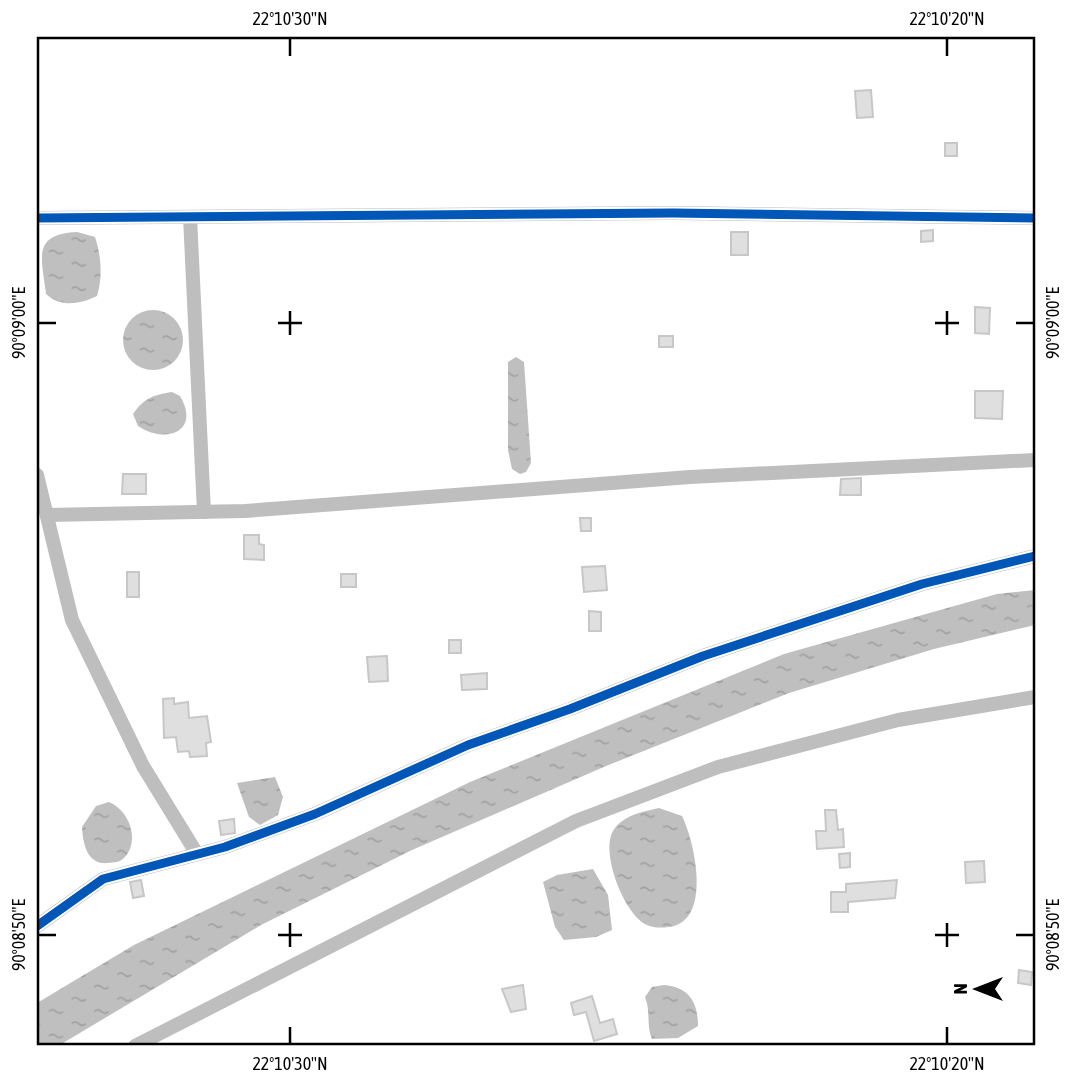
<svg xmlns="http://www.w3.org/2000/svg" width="1072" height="1083" viewBox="0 0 1072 1083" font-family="'Asap Condensed',sans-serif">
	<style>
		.water { fill: url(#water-ripples) }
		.building { fill: #dfdfdf; stroke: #c7c7c7; stroke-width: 2 }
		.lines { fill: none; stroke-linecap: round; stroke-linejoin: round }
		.street { stroke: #bebebe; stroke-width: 14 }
		.cycleway-casing { stroke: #fff; stroke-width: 13 }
		.cycleway { stroke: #0057b8; stroke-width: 9 }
		.ticks { fill: none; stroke: #000; stroke-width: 2.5 }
		.neatline { fill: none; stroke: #000; stroke-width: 2.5 }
		.ticks-label { font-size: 18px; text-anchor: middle; fill: #000 }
	</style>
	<defs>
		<pattern id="water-ripples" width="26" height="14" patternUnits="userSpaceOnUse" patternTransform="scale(1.75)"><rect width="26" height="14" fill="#bfbfbf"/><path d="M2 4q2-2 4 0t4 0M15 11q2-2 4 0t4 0" fill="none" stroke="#a2a2a2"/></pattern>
	</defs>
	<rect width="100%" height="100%" fill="#fff"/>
	<g class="water">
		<path d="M77,232L95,237C101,255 103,277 97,296C80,304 61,308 46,294C42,259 31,234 77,232Z"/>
		<circle cx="153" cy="340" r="30"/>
		<polygon points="516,357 524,362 531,463 526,472 520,474 512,469 508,450 508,362"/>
		<path d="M172,392L180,396C201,431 166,445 138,426L133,414C144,398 153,395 172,392Z"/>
		<polygon points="1035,590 1035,625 934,649 789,693 606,766 412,850 261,925 58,1046 37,1046 37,1003 134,945 470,782 784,654 997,594"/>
		<polygon points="275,777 283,797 278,815 260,825 249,817 237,783"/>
		<path d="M109,802C129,810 141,841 124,858C119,863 114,862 108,863C87,865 83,844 82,827L96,806Z"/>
		<path d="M659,808L682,816C695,842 713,923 668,927C661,928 654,928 647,925C625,916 600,853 613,831C623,815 642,812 659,808Z"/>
		<polygon points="593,869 608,895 612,930 596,937 564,940 555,927 543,882 557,875"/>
		<path d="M664,985C689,987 698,1002 698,1026L678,1038L652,1039C646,1025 651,1012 645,997L652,987Z"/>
	</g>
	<g class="building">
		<polygon points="871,90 873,117 857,118 855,91"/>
		<rect x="945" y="143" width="12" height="13"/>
		<polygon points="933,230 933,241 921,242 921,231"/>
		<rect x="731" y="232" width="17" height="23"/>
		<polygon points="975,307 990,308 989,334 975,333"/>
		<rect x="659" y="336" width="14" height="11"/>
		<polygon points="975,391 1003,391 1002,419 975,418"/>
		<polygon points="123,474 146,474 146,494 122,494"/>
		<polygon points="861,478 861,495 840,495 841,479"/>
		<polygon points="580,518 591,518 591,531 581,531"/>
		<polygon points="244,535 259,535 259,544 264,545 264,560 244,559"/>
		<polygon points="605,566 607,590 584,592 582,567"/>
		<rect x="127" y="572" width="12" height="25"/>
		<rect x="341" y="574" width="15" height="13"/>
		<polygon points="589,611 601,612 601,631 589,631"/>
		<rect x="449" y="640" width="12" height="13"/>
		<polygon points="387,656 388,681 369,682 367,657"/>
		<polygon points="487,673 487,689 462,690 461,675"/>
		<polygon points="174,698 174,704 188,702 189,718 207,716 211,742 206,743 207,756 190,757 189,751 178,752 176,737 164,738 163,699"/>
		<polygon points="825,810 836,810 838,830 843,829 844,847 817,849 816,831 826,831"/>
		<polygon points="234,819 235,833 221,835 219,821"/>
		<polygon points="850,853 850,867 840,868 839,854"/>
		<polygon points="984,861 985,882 966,883 965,862"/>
		<polygon points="141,880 144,896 133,898 130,882"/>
		<polygon points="897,880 895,898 848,902 848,912 831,912 831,892 846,892 846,884"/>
		<polygon points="1019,970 1032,972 1031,985 1018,983"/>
		<polygon points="523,985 526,1009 511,1012 502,989"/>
		<polygon points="592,996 600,1023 613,1019 617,1034 594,1041 586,1012 574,1015 571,1003"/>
	</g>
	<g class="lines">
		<g class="street">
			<polyline points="190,217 204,512"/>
			<polyline points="37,218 673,213 1035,218"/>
			<polyline points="37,475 72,620 143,766 197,854"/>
			<polyline points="47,515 245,511 690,477 1035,460"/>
			<polyline points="37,926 103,879 225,847 315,814 468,745 570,709 703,656 922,584 1035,556"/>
			<polyline points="135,1046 576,821 718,767 898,720 1035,697"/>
		</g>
		<defs>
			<g id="cycleway">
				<polyline points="37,218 673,213 1035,218"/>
				<polyline points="37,926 103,879 225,847 315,814 468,745 570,709 703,656 922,584 1035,556"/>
			</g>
		</defs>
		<use href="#cycleway" class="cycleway-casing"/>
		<use href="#cycleway" class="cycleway"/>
	</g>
	<path class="ticks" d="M290,38V56M947,38V56M290,311V335M947,311V335M38,323H56M278,323H302M935,323H959M1016,323H1034M290,923V947M947,923V947M38,935H56M278,935H302M935,935H959M1016,935H1034M290,1027V1044M947,1027V1044"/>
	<rect width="1072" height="1083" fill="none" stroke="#ffffff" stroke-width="77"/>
	<g transform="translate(977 989) rotate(270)" stroke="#ffffff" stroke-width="5" paint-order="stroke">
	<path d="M0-5L12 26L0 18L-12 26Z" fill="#000000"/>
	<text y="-10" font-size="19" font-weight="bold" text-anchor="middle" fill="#000000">N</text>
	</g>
	<rect x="38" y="38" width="996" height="1006" class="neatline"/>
	<g class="ticks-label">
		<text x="290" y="25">22°10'30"N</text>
		<text x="947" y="25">22°10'20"N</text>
		<text transform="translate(1053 323) rotate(-90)" y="6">90°09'00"E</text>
		<text transform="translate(19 323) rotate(-90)" y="6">90°09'00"E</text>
		<text transform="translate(1053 935) rotate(-90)" y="6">90°08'50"E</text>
		<text transform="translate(19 935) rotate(-90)" y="6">90°08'50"E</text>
		<text x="290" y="1070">22°10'30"N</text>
		<text x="947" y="1070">22°10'20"N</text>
	</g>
</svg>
